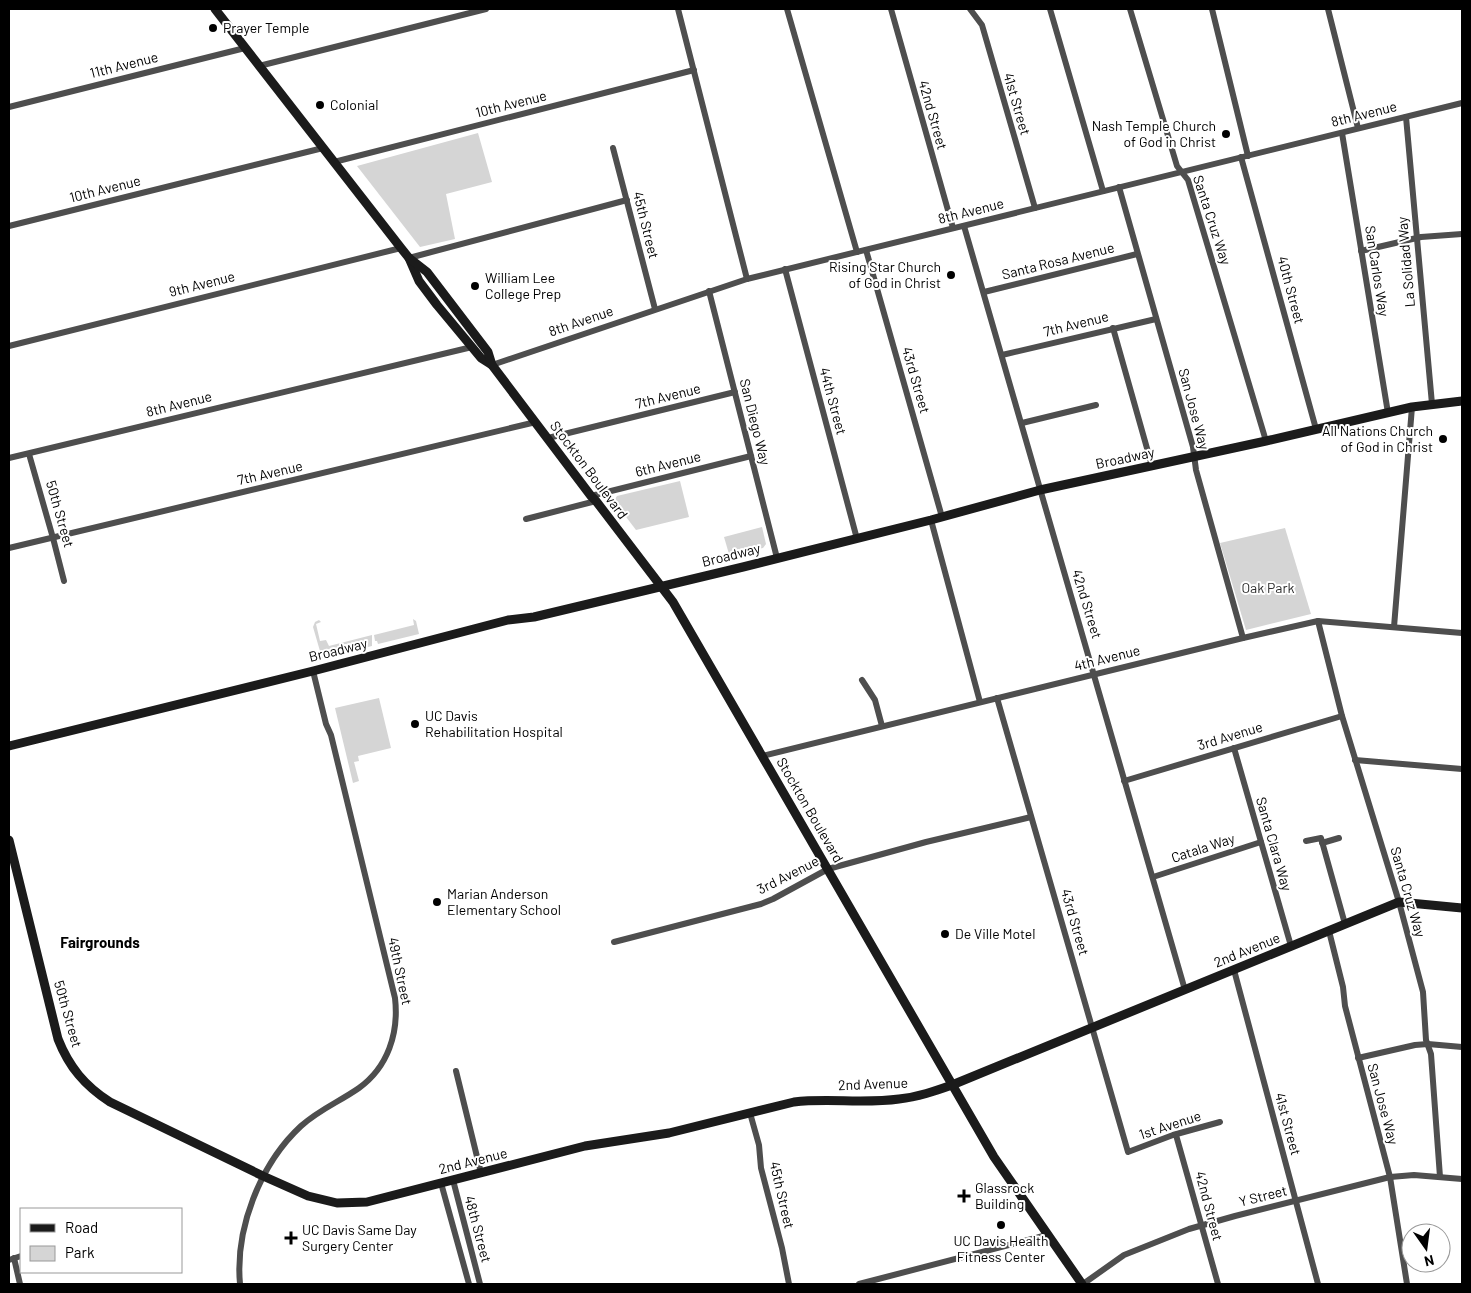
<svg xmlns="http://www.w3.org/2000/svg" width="1471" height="1293" viewBox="0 0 1471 1293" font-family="Barlow,sans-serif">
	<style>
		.green { fill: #d5d5d5 }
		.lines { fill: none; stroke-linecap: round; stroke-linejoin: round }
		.street { stroke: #4e4e4e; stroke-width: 6 }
		.secondary { stroke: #1b1b1b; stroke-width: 9 }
		.poi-dot { fill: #000; stroke: #fff; stroke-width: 2 }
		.labels { text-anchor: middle; stroke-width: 4; stroke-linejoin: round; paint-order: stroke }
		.poi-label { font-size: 14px; fill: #000; stroke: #fff; text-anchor: start }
		.street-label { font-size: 14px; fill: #000; stroke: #fff }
		.park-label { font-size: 14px; fill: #2c2c2c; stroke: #fff }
		.neighbourhood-label { font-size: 15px; font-weight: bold; fill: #000; stroke: #fff }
	</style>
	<rect width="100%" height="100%" fill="#fff"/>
	<g class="green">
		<polygon points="478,133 492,182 446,194 455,239 420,247 357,166"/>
		<polygon points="680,481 689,517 636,530 614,501 617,496"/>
		<polygon points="762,527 766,544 763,548 729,554 724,537"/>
		<polygon points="1285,528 1311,614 1246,630 1220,543"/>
		<polygon points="413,619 416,621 419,634 378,644 377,641 375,641 374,635 414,625"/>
		<polygon points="319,620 321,622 316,624 320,641 326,640 329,646 372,635 372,646 322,658 313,627 315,622"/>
		<polygon points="379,698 391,748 358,756 359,761 354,762 359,781 353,783 335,708"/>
	</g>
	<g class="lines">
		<g class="street">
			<polyline points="678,9 747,279"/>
			<polyline points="787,9 857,252"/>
			<polyline points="891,9 953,228"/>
			<polyline points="970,9 982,25 1035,208"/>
			<polyline points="1050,9 1103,191"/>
			<polyline points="1130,9 1177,166 1188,180 1266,441"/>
			<polyline points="1212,9 1248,156"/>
			<polyline points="1328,9 1358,128"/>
			<polyline points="259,66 486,9"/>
			<polyline points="9,107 245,48"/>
			<polyline points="1406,117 1432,404"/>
			<polyline points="1342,133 1388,413"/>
			<polyline points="613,148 655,309"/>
			<polyline points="1241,157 1316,429"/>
			<polyline points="334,162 694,70"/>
			<polyline points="1119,187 1193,447 1196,470 1243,638"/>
			<polyline points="9,226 323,148"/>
			<polyline points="964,226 1185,990"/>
			<polyline points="866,250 942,517"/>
			<polyline points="1361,251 1421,237 1462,234"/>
			<polyline points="409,258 627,200"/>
			<polyline points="785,269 857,539"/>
			<polyline points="709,291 777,558"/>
			<polyline points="984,292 1137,254"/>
			<polyline points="1113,328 1152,466"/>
			<polyline points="9,346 401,248"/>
			<polyline points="1002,355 1156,319"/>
			<polyline points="492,365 747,279 1462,103"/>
			<polyline points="1022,423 1096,405"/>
			<polyline points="548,438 735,392"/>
			<polyline points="29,454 53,538 64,581"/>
			<polyline points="9,458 472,347"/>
			<polyline points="591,496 751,456"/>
			<polyline points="526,519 596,501"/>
			<polyline points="931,520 980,702"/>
			<polyline points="9,548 536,422"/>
			<polyline points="1318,621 1342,716 1399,902 1423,992 1426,1040 1431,1054 1440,1177"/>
			<polyline points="1394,627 1412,407"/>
			<polyline points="862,680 875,700 882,726"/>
			<polyline points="997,698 1128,1152 1173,1135 1220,1122"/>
			<polyline points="1234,748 1291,946"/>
			<polyline points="762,756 1243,638 1318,621 1462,633"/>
			<polyline points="1355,760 1462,769"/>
			<polyline points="1124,781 1342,716"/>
			<polyline points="1306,841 1321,838 1345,924"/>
			<polyline points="1322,843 1339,838"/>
			<polyline points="1153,877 1261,842"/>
			<polyline points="1329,931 1343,987 1345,1006 1390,1177 1407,1284"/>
			<polyline points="614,942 761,904 773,899 828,869 926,842 1031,817"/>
			<polyline points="1234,970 1318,1284"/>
			<polyline points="1358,1058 1415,1045 1428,1044 1462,1047"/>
			<polyline points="456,1071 481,1173"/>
			<polyline points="750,1113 759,1145 761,1168 782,1248 789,1284"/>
			<polyline points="1176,1135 1218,1284"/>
			<polyline points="453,1180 480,1284"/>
			<polyline points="441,1183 469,1284"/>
			<polyline points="14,1258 20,1284"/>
			<polyline points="9,1260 21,1256"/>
			<path d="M240,1284C235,1229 260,1164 301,1126C320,1109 339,1102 359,1088C388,1067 399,1033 395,998L331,735L326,724L313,671"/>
			<polyline points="859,1284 1047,1235"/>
			<polyline points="1083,1284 1124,1255 1189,1229 1235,1216 1390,1177 1414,1175 1462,1179"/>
		</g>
		<g class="secondary">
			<polyline points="215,9 401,248 409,258 419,281 437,305 481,358 492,365"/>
			<polyline points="409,258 427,272 488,352 492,365 591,496 596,501 673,602 994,1157 1082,1284"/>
			<polyline points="9,746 313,671 508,620 534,617 743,567 931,520 1040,490 1266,441 1412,407 1462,401"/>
			<path d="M9,840L58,1039C69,1067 85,1086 110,1102L263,1176L308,1196L337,1203L367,1202L585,1146L669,1133L794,1102C829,1098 864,1104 899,1099C918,1097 935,1091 952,1085L1399,902L1462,908"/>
		</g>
	</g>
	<g class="poi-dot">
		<circle cx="213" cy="28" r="5"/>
		<circle cx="320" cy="105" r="5"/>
		<circle cx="1226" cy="134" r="5"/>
		<circle cx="951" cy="275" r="5"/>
		<circle cx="475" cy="286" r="5"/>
		<circle cx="1443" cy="439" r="5"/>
		<circle cx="415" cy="724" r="5"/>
		<circle cx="437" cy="902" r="5"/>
		<circle cx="945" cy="934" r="5"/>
		<path d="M961.5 1188.5h5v5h5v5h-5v5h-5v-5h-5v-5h5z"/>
		<circle cx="1001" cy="1225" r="5"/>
		<path d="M288.5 1230.5h5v5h5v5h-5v5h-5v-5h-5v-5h5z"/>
	</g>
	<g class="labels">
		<g class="poi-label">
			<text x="223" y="33">Prayer Temple</text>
			<text x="330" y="110">Colonial</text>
			<text x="1216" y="131" text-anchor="end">Nash Temple Church<tspan x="1216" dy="16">of God in Christ</tspan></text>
			<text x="941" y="272" text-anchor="end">Rising Star Church<tspan x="941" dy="16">of God in Christ</tspan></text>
			<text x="485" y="283">William Lee<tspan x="485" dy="16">College Prep</tspan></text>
			<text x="1433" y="436" text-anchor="end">All Nations Church<tspan x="1433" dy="16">of God in Christ</tspan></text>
			<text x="425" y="721">UC Davis<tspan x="425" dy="16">Rehabilitation Hospital</tspan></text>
			<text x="447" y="899">Marian Anderson<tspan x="447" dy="16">Elementary School</tspan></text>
			<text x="955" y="939">De Ville Motel</text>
			<text x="975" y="1193">Glassrock<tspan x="975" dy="16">Building</tspan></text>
			<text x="302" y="1235">UC Davis Same Day<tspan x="302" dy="16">Surgery Center</tspan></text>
			<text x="1001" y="1246" text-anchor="middle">UC Davis Health<tspan x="1001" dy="16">Fitness Center</tspan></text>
		</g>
		<g class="street-label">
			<text transform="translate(124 65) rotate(-14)" y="5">11th Avenue</text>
			<text transform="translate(511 104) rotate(-14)" y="5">10th Avenue</text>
			<text transform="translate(1017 104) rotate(74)" y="5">41st Street</text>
			<text transform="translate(1364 114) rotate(-14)" y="5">8th Avenue</text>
			<text transform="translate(933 115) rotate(74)" y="5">42nd Street</text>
			<text transform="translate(105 189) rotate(-14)" y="5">10th Avenue</text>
			<text transform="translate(971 211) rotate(-14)" y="5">8th Avenue</text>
			<text transform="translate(1212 220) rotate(72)" y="5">Santa Cruz Way</text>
			<text transform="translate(646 225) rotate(76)" y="5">45th Street</text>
			<text transform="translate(1058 261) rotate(-14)" y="5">Santa Rosa Avenue</text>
			<text transform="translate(1406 262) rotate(-95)" y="5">La Solidad Way</text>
			<text transform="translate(1377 271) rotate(81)" y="5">San Carlos Way</text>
			<text transform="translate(202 284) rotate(-14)" y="5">9th Avenue</text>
			<text transform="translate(1291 290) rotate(75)" y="5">40th Street</text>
			<text transform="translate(581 321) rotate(-19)" y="5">8th Avenue</text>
			<text transform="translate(1076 324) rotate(-14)" y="5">7th Avenue</text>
			<text transform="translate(916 380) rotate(74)" y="5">43rd Street</text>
			<text transform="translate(668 396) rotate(-14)" y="5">7th Avenue</text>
			<text transform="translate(833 401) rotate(75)" y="5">44th Street</text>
			<text transform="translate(179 404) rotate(-14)" y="5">8th Avenue</text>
			<text transform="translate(1194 409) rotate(75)" y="5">San Jose Way</text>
			<text transform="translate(755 422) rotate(76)" y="5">San Diego Way</text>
			<text transform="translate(1125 458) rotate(-12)" y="5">Broadway</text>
			<text transform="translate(668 464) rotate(-14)" y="5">6th Avenue</text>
			<text transform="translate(589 470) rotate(53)" y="5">Stockton Boulevard</text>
			<text transform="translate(270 473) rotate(-13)" y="5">7th Avenue</text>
			<text transform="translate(60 514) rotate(74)" y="5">50th Street</text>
			<text transform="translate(731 555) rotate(-14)" y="5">Broadway</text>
			<text transform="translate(1087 604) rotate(73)" y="5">42nd Street</text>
			<text transform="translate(338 650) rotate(-14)" y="5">Broadway</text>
			<text transform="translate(1107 658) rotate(-14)" y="5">4th Avenue</text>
			<text transform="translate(1230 736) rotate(-17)" y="5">3rd Avenue</text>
			<text transform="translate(810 810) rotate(60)" y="5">Stockton Boulevard</text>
			<text transform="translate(1274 844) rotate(74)" y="5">Santa Clara Way</text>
			<text transform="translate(1203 848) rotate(-18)" y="5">Catala Way</text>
			<text transform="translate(788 875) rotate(-27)" y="5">3rd Avenue</text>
			<text transform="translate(1408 892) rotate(74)" y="5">Santa Cruz Way</text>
			<text transform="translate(1075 922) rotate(74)" y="5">43rd Street</text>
			<text transform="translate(1247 950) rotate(-22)" y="5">2nd Avenue</text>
			<text transform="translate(400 971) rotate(78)" y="5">49th Street</text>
			<text transform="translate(68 1014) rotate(74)" y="5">50th Street</text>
			<text transform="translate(873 1084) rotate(-2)" y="5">2nd Avenue</text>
			<text transform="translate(1383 1104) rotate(75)" y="5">San Jose Way</text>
			<text transform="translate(1288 1124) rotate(75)" y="5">41st Street</text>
			<text transform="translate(1170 1125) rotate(-18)" y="5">1st Avenue</text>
			<text transform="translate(473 1161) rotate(-14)" y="5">2nd Avenue</text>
			<text transform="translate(782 1195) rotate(77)" y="5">45th Street</text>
			<text transform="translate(1263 1196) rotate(-14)" y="5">Y Street</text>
			<text transform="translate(1209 1206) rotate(75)" y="5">42nd Street</text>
			<text transform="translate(478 1229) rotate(75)" y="5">48th Street</text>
		</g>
		<g class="park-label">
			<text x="1268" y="593">Oak Park</text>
		</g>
		<g class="neighbourhood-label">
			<text x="100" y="948">Fairgrounds</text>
		</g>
	</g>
	<rect width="1471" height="1293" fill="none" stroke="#000000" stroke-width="20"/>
	<rect x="20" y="1208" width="162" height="65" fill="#ffffff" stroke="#999999"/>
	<rect x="30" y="1224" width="25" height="8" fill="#1b1b1b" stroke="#999999"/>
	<text x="65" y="1233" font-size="15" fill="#000000">Road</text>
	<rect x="30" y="1246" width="25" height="15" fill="#d5d5d5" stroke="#999999"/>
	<text x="65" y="1258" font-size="15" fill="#000000">Park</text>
	<g transform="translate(1426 1248) rotate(166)"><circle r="24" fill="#ffffff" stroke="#999999"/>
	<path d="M0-4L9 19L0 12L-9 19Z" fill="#000000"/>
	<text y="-8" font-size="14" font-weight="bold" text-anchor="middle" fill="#000000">N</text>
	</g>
</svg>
